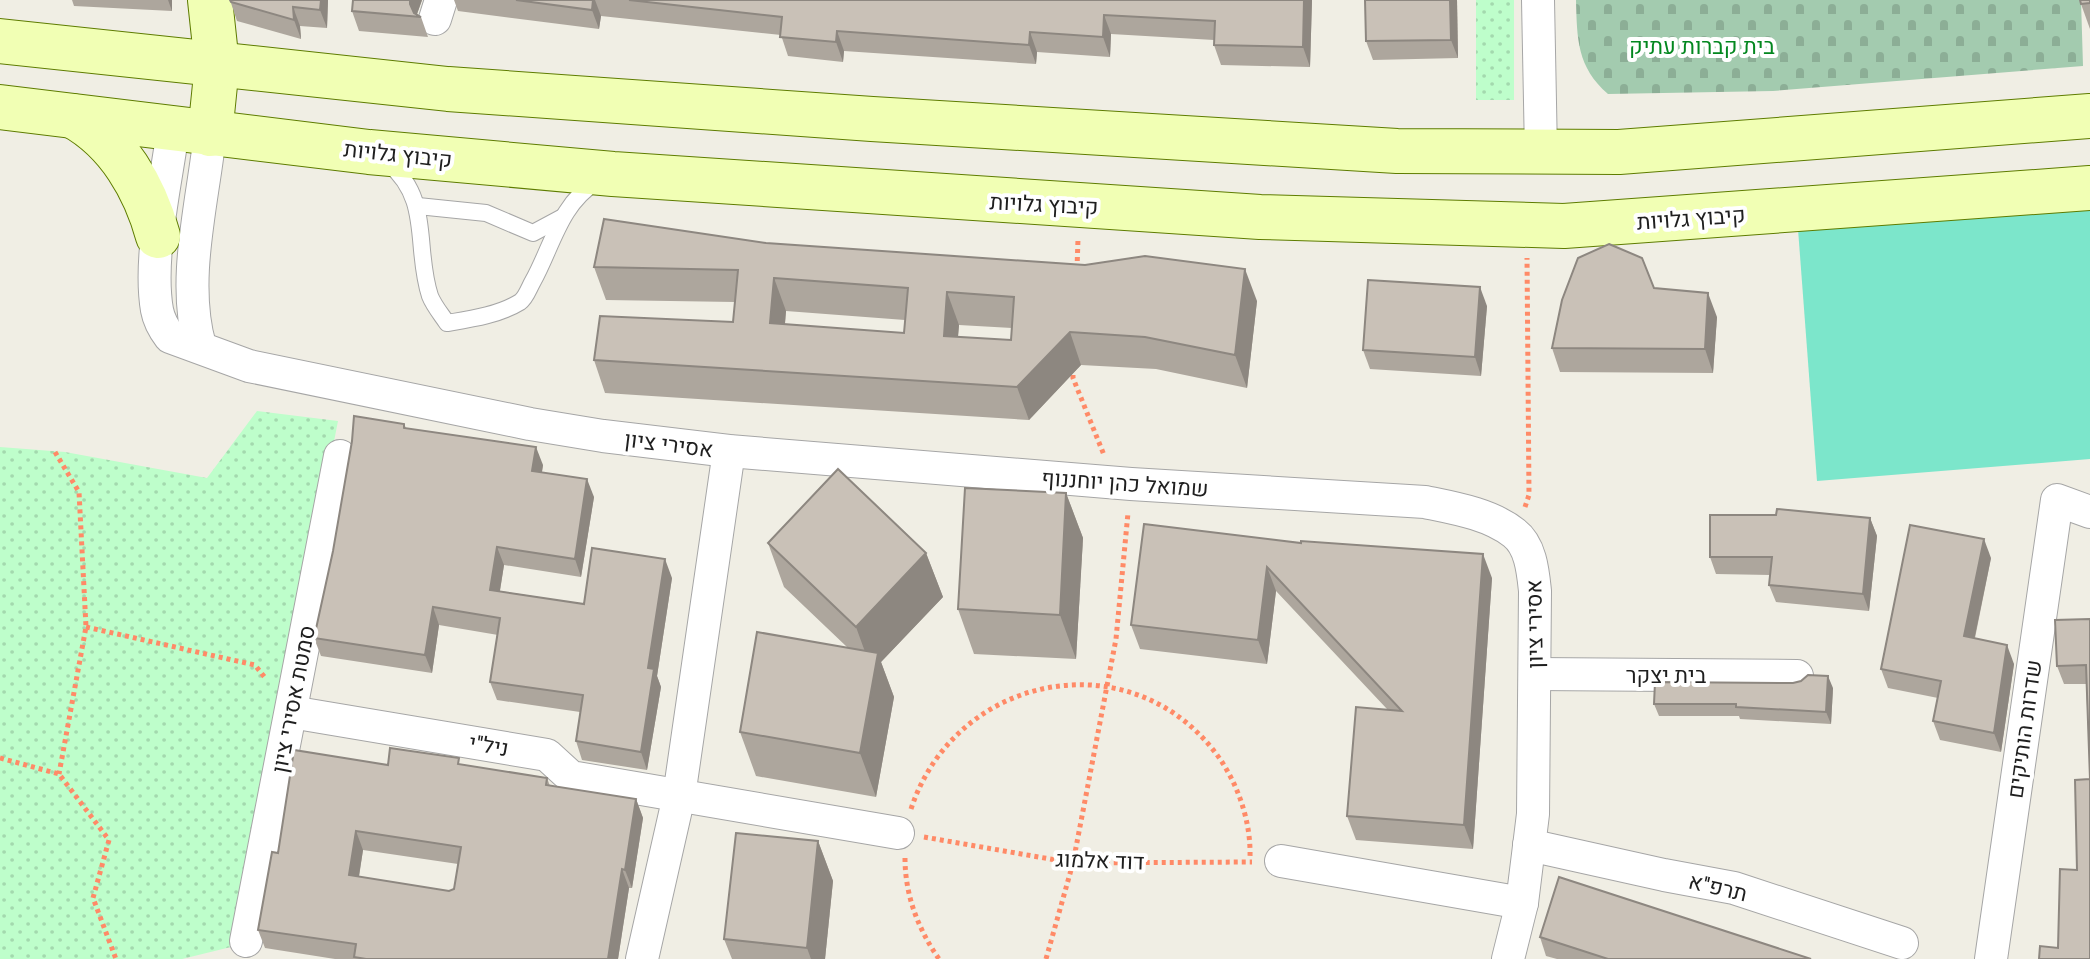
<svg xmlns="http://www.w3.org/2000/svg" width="2090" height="959" viewBox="0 0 2090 959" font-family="Figtree,Heebo,sans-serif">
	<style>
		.cemetery { fill: url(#cemetery-stones) }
		.park { fill: url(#park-dots) }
		.pitch { fill: #7ce6cb }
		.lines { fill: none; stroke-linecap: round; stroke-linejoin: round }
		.lane-casing { stroke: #a6a6a6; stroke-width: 18 }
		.street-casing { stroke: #a6a6a6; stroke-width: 34 }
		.secondary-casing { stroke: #5e7c00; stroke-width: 46 }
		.path { stroke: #ff8a67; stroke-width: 5; stroke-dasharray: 4 4; stroke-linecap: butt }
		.lane { stroke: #fff; stroke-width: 16 }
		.street { stroke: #fff; stroke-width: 32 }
		.secondary { stroke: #f1ffb4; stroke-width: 44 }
		.wall { fill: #ada69d; fill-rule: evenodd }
		.shaded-wall { fill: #8d8780 }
		.building { fill: #c9c1b7; stroke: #8d8780; stroke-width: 2; fill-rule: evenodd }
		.labels { text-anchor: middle; stroke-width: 8; stroke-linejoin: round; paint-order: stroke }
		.park-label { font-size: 22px; fill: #03871f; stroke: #fff }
		.street-label { font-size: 22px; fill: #1f1f1f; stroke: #fff }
	</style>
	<defs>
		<pattern id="cemetery-stones" width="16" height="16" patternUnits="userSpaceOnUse" patternTransform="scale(2)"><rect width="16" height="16" fill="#a3cbaf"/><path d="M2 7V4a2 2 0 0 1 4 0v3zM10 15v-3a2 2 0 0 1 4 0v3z" fill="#8cae96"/></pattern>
		<pattern id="park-dots" width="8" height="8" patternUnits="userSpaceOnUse" patternTransform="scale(2)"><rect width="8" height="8" fill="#befecb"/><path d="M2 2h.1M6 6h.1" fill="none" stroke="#a3d9ae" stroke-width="1.8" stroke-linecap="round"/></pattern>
	</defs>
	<rect width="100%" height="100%" fill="#f0eee4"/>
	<path class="cemetery" d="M1576,0H2081L2083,66L1773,91L1608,94C1577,67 1577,39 1576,0Z"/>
	<g class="park">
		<rect x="1476" y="0" width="38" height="100"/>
		<polygon points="257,411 338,421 235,946 182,959 0,959 0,447 65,452 207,478"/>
	</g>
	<polygon class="pitch" points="2090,207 2090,459 1817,481 1798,229"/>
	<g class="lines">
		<defs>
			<g id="lane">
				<path d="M388,163C432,199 414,247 430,296C434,306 441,314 447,323C471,319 499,315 520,302C526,298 529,288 533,281C552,247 560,204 596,182"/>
				<polyline points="418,206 486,213 533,233 561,218"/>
			</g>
			<g id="street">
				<polyline points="1538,0 1541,153"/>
				<polyline points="435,19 441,0"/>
				<path d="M173,130C166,183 148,258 157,310C159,321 164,329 170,337L249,366L530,424L603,436L729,451L1131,484L1425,502C1454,508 1490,514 1514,533C1531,546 1533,572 1535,591L1533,814L1522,903L1508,959"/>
				<path d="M200,346C181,280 203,202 210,134"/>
				<polyline points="1535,674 1797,676"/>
				<polyline points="291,712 547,755 571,777 898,833"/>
				<polyline points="1529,845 1664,875 1734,888 1902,943"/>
				<polyline points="1281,861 1522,903"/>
				<polyline points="246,941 340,456"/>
				<polyline points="642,959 679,796 729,451"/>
				<polyline points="1991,959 2057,500 2090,512"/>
			</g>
			<g id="secondary">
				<polyline points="210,0 217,65 210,134"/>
				<polyline points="0,41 448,89 872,119 1397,151 1619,152 2090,116"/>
				<polyline points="0,107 369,152 613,174 1260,217 1564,226 2090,188"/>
				<path d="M73,116C118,141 145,188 158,236"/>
			</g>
		</defs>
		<use href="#lane" class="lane-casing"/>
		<use href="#street" class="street-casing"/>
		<use href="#secondary" class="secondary-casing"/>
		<g class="path">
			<polyline points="1077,269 1078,239"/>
			<polyline points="1073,367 1073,378 1104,455"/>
			<polyline points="55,452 79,492 86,627 59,774"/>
			<polyline points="1525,507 1529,495 1527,258"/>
			<polyline points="86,627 255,665 266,679"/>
			<polyline points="0,758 59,774 109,840 93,898 116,959"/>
			<path d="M911,809C956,672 1135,638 1220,759C1239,787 1251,823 1250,857"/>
			<polyline points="924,837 1073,863 1252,862"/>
			<path d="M905,858C905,895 918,929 939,959"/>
			<polyline points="1046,959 1073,863 1116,639 1128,513"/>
		</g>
		<use href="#lane" class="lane"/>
		<use href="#street" class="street"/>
		<use href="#secondary" class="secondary"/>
	</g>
	<g class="wall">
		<polygon points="72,0 172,0 172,11 74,6"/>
		<polygon points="230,0 328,0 327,28 300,26 301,39 237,21"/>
		<polygon points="422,0 417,14 421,17 428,37 359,31 352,11"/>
		<polygon points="454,0 1312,0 1310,67 1221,65 1214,45 1214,40 1111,34 1110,57 1037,52 1036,64 844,51 843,62 788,56 781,35 601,16 599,29 458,11"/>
		<polygon points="1457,0 1458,58 1373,60 1366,41"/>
		<polygon points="2090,0 2090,29 2081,4"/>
		<path d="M766,243L1257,301L1247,388L1156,369L1081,365L1029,420L605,393L594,360L733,322L735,302L606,300L594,267ZM786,311L905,320L904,333L785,324ZM959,325L1012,328L1011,340L958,337Z"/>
		<polygon points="1487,306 1481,376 1370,369 1363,350"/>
		<polygon points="1717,317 1713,373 1560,372 1552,348"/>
		<polygon points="404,424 406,428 543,465 542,472 594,497 581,577 504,565 500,591 584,604 672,578 657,676 661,687 647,770 582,760 576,741 580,712 497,700 490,682 498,635 439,625 432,673 321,656 314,638 333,551 352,441"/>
		<polygon points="1066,493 1083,538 1076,659 974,654 958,609"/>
		<polygon points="1870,518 1877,536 1869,611 1776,602 1769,585 1770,575 1716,574 1710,557"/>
		<polygon points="1144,524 1492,578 1473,849 1356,840 1347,816 1387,709 1276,591 1267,664 1140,649 1131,625"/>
		<polygon points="768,543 926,553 943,597 881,662 894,697 876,797 756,776 740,732 847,647 784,587"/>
		<polygon points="1991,558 1975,638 2014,664 2001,752 1940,740 1933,721 1938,698 1888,688 1881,669"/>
		<polygon points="2090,619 2090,959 2058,948 2077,870 2090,779 2086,684 2064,684 2057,666"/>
		<polygon points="1833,688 1831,724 1740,719 1739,716 1659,716 1654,704"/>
		<path d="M388,765H461L547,778L550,786L636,799L643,818L632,888H629L618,959H335L265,948L258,930L278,853ZM363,850L458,864L454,889L449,891L359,877Z"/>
		<polygon points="818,841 833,881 825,959 732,959 724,939"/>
		<polygon points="1540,937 1811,959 1557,959 1546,956"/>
	</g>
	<g class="shaded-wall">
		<polygon points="168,0 172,0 172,11"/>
		<polygon points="321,0 328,0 327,28 320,10"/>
		<polygon points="410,0 422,0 417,14 414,16 410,4"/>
		<polygon points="593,0 595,0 601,16 599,29 592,10"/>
		<polygon points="1304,0 1312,0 1310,67 1303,47"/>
		<polygon points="1450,0 1457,0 1458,58 1451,40"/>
		<polygon points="293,7 300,26 301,39 294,20"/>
		<polygon points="1104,15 1111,34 1110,57 1103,37"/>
		<polygon points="837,31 844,51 843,62 836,42"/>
		<polygon points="1030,32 1037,52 1036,64 1029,45"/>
		<polygon points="1245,269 1257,301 1247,388 1235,355"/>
		<polygon points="774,278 786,311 782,356 770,323"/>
		<polygon points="1480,287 1487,306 1481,376 1475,357"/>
		<polygon points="947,292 959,325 955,368 944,336"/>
		<polygon points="1708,293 1717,317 1713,373 1705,349"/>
		<polygon points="1070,332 1081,365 1029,420 1017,387"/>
		<polygon points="536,447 543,465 539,489 532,471"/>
		<polygon points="587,479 594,497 581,577 575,559"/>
		<polygon points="1066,493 1083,538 1076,659 1060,615"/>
		<polygon points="1870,518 1877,536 1869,611 1863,594"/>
		<polygon points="1984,539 1991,558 1971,655 1964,636"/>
		<polygon points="497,547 504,565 497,608 490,590"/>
		<polygon points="926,553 943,597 881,662 894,697 876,797 860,753 872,671 856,627"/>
		<polygon points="1483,554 1492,578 1473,849 1464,825"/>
		<polygon points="665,559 672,578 657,676 661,687 647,770 641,752 648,668"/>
		<polygon points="1267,567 1276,591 1267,664 1258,640"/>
		<polygon points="433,607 439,625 432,673 425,655"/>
		<polygon points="2007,645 2014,664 2001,752 1994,733"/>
		<polygon points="1828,676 1833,688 1831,724 1826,712"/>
		<polygon points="636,799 643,818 632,888 625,870"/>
		<polygon points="356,831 363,850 356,894 349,875"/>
		<polygon points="818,841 833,881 825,959 811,959 807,948"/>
		<polygon points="622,869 629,888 618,959 608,959"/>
	</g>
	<g class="building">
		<polygon points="230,0 321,0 320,10 293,7 294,20 231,2"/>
		<polygon points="353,0 410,0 410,4 414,13 421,17 352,11"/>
		<polygon points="516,0 593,0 592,10"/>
		<polygon points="629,0 1304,0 1303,47 1214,45 1215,21 1104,15 1103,37 1030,32 1029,45 837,31 836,42 780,37 782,17"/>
		<polygon points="1365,0 1450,0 1451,40 1366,41"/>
		<polygon points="2080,0 2090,0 2090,3 2081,4"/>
		<path d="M604,219L766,243L1085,265L1145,256L1245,269L1235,355L1145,337L1070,332L1017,387L594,360L600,316L733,322L738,270L594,267ZM774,278L908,288L904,333L770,323ZM947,292L1014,297L1011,340L944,336Z"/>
		<polygon points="1609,244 1642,258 1654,288 1708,293 1705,349 1552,348 1562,300 1578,258"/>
		<polygon points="1368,280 1480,287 1475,357 1363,350"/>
		<polygon points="354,416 404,424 404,428 536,447 532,471 587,479 575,559 497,547 490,590 584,604 592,548 665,559 648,668 654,669 641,752 576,741 583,695 490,682 500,618 433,607 425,655 314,638 333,551 352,441"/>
		<polygon points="838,469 926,553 856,627 768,543"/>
		<polygon points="965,488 1066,493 1060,615 958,609"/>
		<polygon points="1777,509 1870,518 1863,594 1769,585 1772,557 1710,557 1710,515 1776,515"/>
		<polygon points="1144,524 1301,543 1301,541 1483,554 1464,825 1347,816 1356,707 1402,711 1267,567 1258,640 1131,625"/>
		<polygon points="1910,525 1984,539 1964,636 2007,645 1994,733 1933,721 1941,681 1881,669"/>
		<polygon points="2090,619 2090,959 2039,959 2040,946 2058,948 2060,869 2077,870 2075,780 2090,779 2086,665 2057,666 2055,620"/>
		<polygon points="757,632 878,653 860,753 740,732"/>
		<polygon points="1808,675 1828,676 1826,712 1736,707 1736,704 1654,704 1655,682 1793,683 1801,681"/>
		<path d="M390,748L459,758L458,764L547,778L546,785L636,799L625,870L622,869L608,959H366L354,957L356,944L258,930L272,852L278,853L294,750L388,765ZM356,831L461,847L454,889L449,891L349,875Z"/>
		<polygon points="736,833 818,841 807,948 724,939"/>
		<polygon points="1559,877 1811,959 1608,959 1540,937"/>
	</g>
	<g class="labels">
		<g class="park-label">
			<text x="1702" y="54">בית קברות עתיק</text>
		</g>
		<g class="street-label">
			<text transform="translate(398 154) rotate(6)" y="8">קיבוץ גלויות</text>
			<text transform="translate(1044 204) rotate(3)" y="8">קיבוץ גלויות</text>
			<text transform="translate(1691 218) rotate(-4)" y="8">קיבוץ גלויות</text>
			<text transform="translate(669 444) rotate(7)" y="8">אסירי ציון</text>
			<text transform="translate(1125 483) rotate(4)" y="8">שמואל כהן יוחננוף</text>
			<text transform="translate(1534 624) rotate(-91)" y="8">אסירי ציון</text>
			<text x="1666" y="683">בית יצקר</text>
			<text transform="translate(293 699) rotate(-79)" y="8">סמטת אסירי ציון</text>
			<text transform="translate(2024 729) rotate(-82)" y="8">שדרות הותיקים</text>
			<text transform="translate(489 745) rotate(10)" y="8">ניל"י</text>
			<text transform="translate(1100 860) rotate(2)" y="8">דוד אלמוג</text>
			<text transform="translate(1718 887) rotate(13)" y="8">תרפ"א</text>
		</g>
	</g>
</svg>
